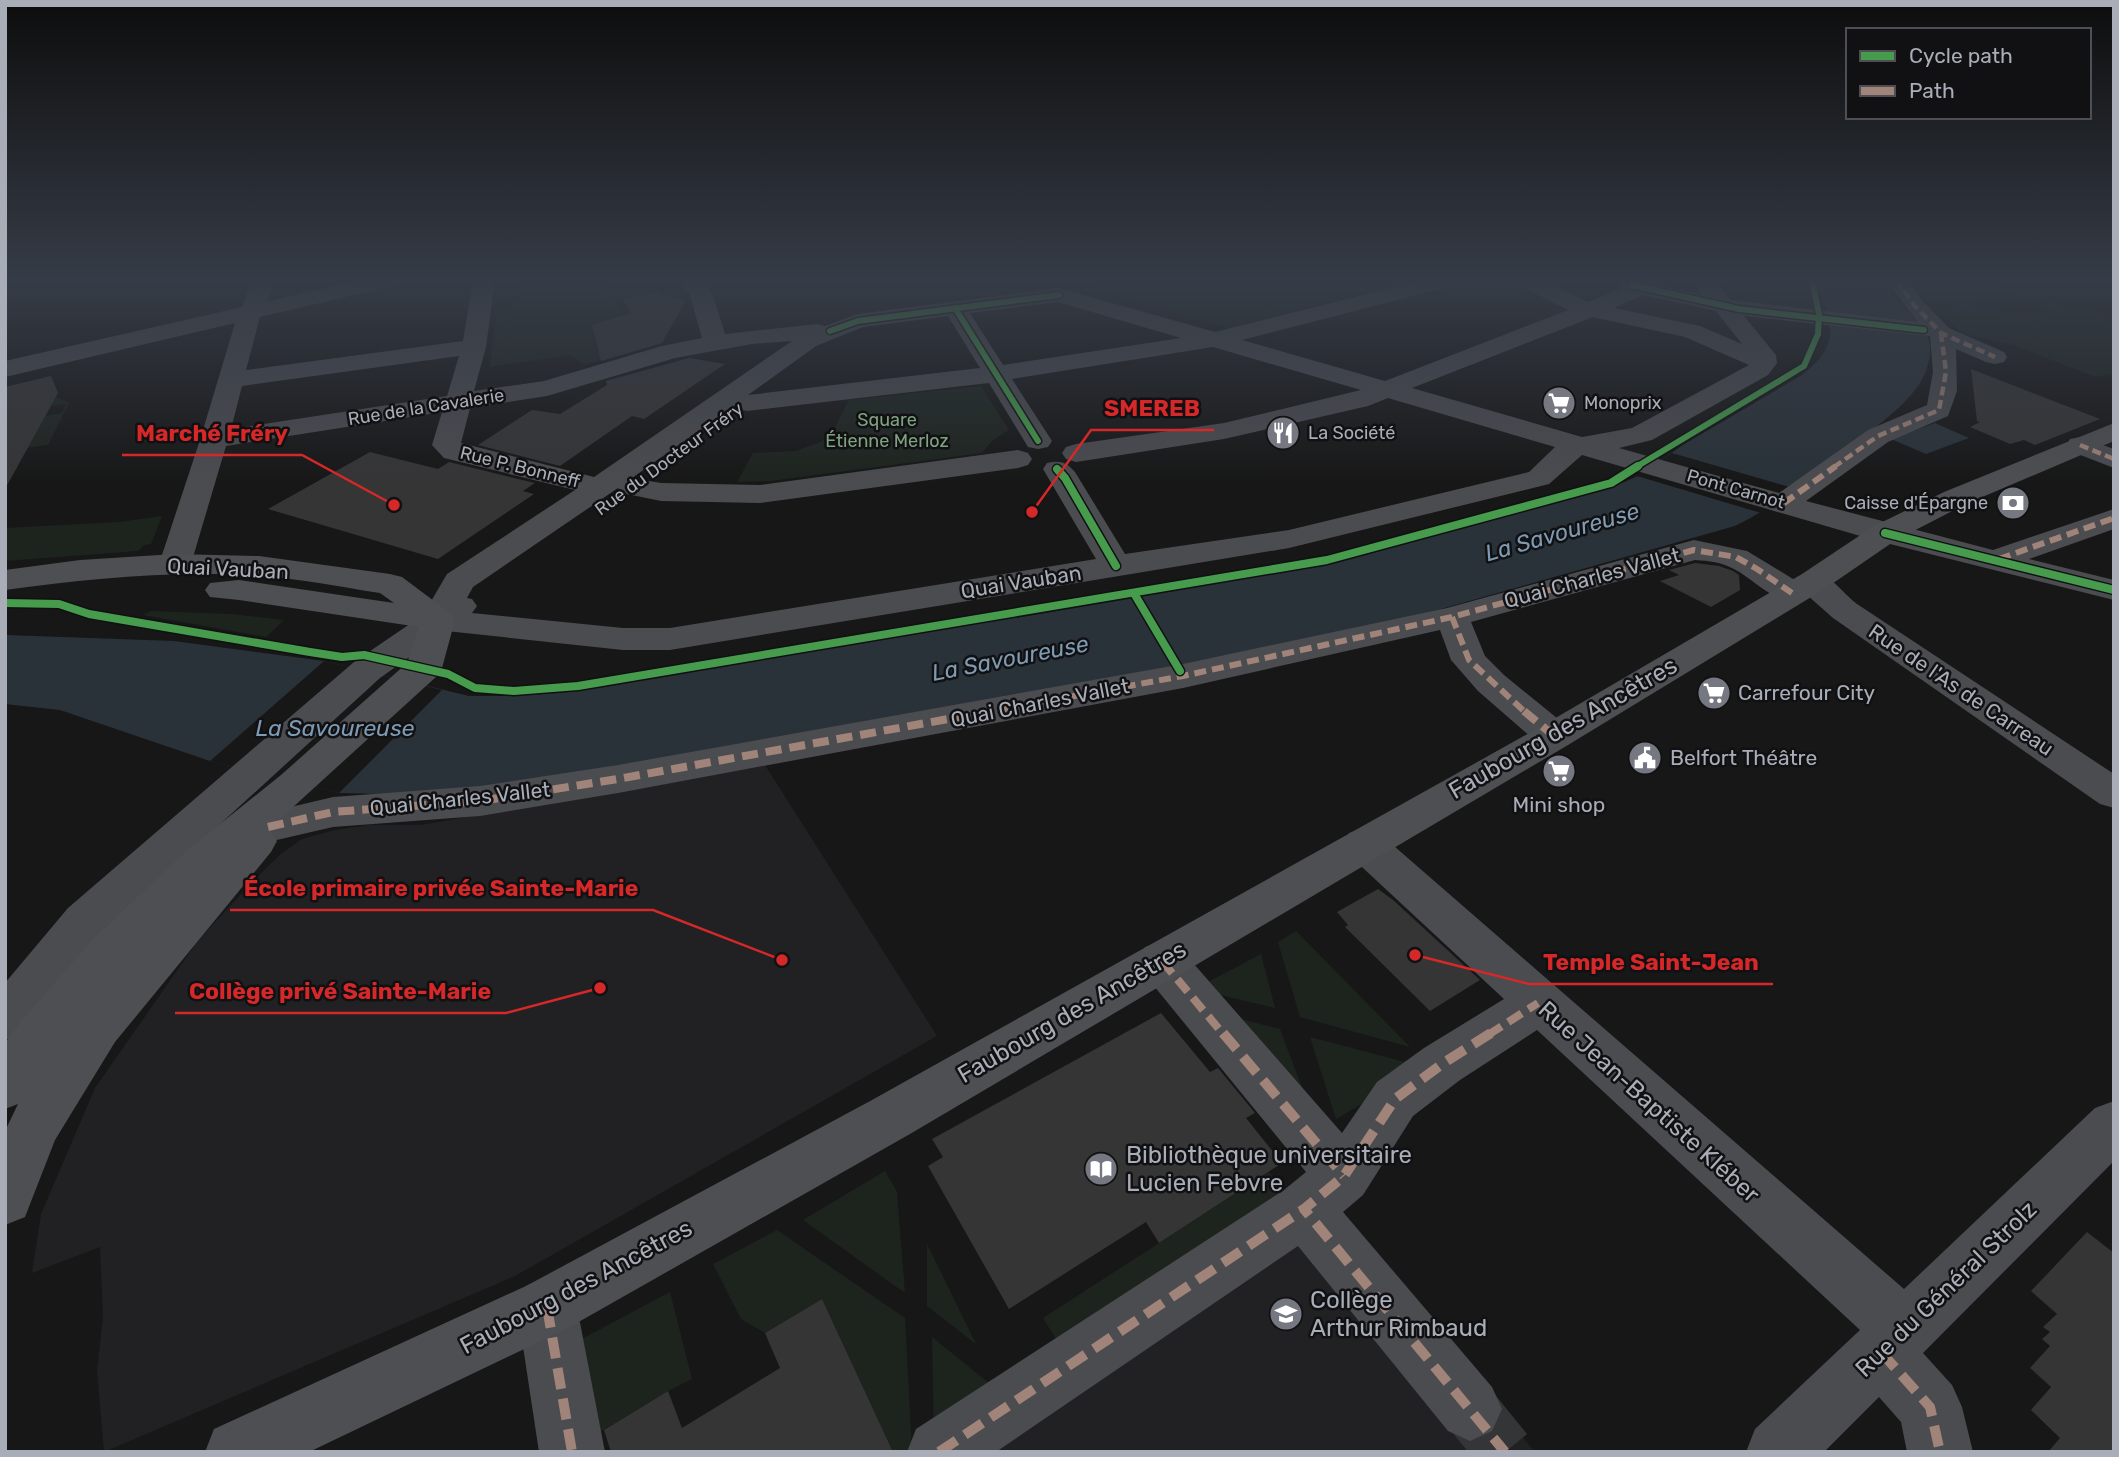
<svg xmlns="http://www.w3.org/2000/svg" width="2119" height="1457" viewBox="0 0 2119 1457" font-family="Rubik,sans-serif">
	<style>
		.built { fill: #212123 }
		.green { fill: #1d241e }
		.water { fill: #2a3239 }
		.pier { fill: #171717 }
		.building { fill: #353536 }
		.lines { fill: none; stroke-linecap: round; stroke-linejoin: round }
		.minor-tunnel { stroke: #343537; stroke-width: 57; stroke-dasharray: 57 29; stroke-linecap: butt }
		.minor { fill: #4b4c50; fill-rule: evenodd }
		.major { fill: #4d4f52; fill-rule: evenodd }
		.quiet-far3 { stroke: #a18479; stroke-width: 4.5; stroke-dasharray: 9 4.5; stroke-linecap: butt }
		.quiet-far2 { stroke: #a18479; stroke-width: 6; stroke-dasharray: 12 6; stroke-linecap: butt }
		.quiet-far1 { stroke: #a18479; stroke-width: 8; stroke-dasharray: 16 8; stroke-linecap: butt }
		.quiet { stroke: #a18479; stroke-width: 10; stroke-dasharray: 21 10; stroke-linecap: butt }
		.cycleway-far1-casing { stroke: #111113; stroke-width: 9 }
		.cycleway-casing { stroke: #111113; stroke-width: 11 }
		.cycleway-far1 { stroke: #469c4c; stroke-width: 6 }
		.cycleway { stroke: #469c4c; stroke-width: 8 }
		.labels { text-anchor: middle; stroke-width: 5; stroke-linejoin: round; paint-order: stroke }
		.far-poi-label { font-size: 18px; fill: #a8adb8; stroke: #111113; text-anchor: start }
		.far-street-label { font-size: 18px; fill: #a8adb8; stroke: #111113 }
		.far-park-label { font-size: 18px; fill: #7fa381; stroke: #111113 }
		.street-label { font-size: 21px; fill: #a8adb8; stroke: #111113 }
		.poi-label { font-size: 21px; fill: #a8adb8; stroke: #111113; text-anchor: start }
		.water-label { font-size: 23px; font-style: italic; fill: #7f9bb3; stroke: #111113 }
		.near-street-label { font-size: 24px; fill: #a8adb8; stroke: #111113 }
		.near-poi-label { font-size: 24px; fill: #a8adb8; stroke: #111113; text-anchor: start }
		.leader { fill: none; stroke: #d62828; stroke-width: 2.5 }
		.callout-dot { fill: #d62828; stroke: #111113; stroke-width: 2.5 }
		.callout-label { font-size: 23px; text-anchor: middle; font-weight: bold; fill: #d62828; stroke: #111113; stroke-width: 5; stroke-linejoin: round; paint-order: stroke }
	</style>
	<rect width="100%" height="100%" fill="#171717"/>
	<g class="built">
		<polygon points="765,765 937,1036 515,1276 104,1452 97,1371 103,1317 100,1247 32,1273 41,1214 95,1088 197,942 251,883 282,853 302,839 335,830 370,825 421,825"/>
		<polygon points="1313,1233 1488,1395 1535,1452 993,1452"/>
	</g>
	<g class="green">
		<polygon points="521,280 601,280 623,315 592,325 598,350 665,339 585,365 569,355 490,367 497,309 519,302"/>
		<polygon points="1148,280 1392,280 1405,283 1229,328 1086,287"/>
		<polygon points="1716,280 1819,280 1827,315 1738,306"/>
		<path d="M1907,280H1980L2032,294C2015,297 1990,285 1977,295L1981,300L1925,302Z"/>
		<polygon points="2046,302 2098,311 2114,323 2114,374 2095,377 2016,346 1963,334 1930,307 1969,303 2013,315 2031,316 2047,311"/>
		<polygon points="981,386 1009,430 992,441 982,453 771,481 737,482 753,453 796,451 820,442 831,435 849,400"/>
		<polygon points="56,397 69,403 48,445 27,448 45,416 62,413 66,404 50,406"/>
		<polygon points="162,516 151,544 144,545 138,551 5,561 5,528 119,522"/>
		<polygon points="151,611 231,614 284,620 266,637 143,615"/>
		<polygon points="1296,931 1410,1047 1300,1017 1278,942"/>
		<polygon points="1261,954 1275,1008 1195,989"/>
		<polygon points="1218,1013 1280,1029 1318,1130"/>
		<polygon points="1310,1037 1424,1067 1336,1119"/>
		<polygon points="885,1171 897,1192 905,1293 803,1220"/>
		<polygon points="1269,1172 1294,1204 1065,1354 1043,1318"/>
		<polygon points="777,1230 905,1318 912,1452 893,1452 822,1299 765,1333 741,1319 713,1264"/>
		<polygon points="927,1244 976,1344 927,1306"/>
		<polygon points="670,1292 692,1379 668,1391 595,1435 576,1342"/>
		<polygon points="932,1337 1006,1397 934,1443"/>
	</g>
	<g class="water">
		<path d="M1819,280H1885C1893,306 1926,318 1930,345C1931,359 1926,375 1918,386C1899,412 1871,430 1846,450C1810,477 1776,506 1735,526L1402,620L1276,648L752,747L426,795L339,793L210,761L60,710L5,704V635L174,641L324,661L469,696H512L616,685L1335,561L1615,486L1638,476L1683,445L1802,375C1844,342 1829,326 1819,280Z"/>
		<polygon points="1935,423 1969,438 1926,454 1891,439"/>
	</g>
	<g class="pier">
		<polygon points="1672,453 1796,489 1761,513 1637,476"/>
		<polygon points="324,661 442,690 339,793 210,761"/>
	</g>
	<g class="building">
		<polygon points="659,292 662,295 686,300 662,343 601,361 592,325 631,313 622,299"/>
		<polygon points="689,358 725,364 644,419 632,416 560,466 478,445 532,410 560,414 607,385 606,381"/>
		<polygon points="1971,369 2100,419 2035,445 2024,440 2010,444 1970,427 1980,422 1977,421"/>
		<polygon points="51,376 58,393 5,489 5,387"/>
		<polygon points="370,452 438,469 449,462 535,483 523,491 534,494 438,559 268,509"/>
		<polygon points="1695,563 1719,566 1733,571 1739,575 1740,590 1711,607 1660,581 1679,575 1669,570"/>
		<polygon points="1378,889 1393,900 1480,980 1430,1011 1345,927 1348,925 1337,912"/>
		<polygon points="1161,1013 1210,1072 1218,1068 1255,1113 1246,1118 1282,1163 1159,1243 1146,1222 1009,1309 928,1166 943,1157 932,1139"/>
		<polygon points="2087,1232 2114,1253 2114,1452 2048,1452 2060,1438 2031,1410 2051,1387 2030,1368 2050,1346 2042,1339 2050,1332 2043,1327 2057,1314 2031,1291"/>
		<polygon points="822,1299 893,1452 611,1452 604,1430 668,1391 682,1428 780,1368 765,1333"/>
	</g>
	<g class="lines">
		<polyline class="minor-tunnel" points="1470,1409 1505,1452"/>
		<g class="minor">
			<path d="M252,280H274L268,301L361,280H400L397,285L260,317L246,370L463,341L473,280H495L486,347L474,391L544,381L662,346L702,338L690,295L677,280H700L712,293L725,334L817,324L825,326L858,314L1059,288L1215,332L1423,280H1543L1588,302L1622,288L1620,285L1625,280H1669L1662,286L1703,295L1691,280H1713L1731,300L1918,322L1885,280H1907L1922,300L1949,328L2004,352L2007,357L2004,362L1995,364L1986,362L1956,349L1957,391L1948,416L1888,442L1806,501L1993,550L2114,509V529L2029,559L2114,580V600L1874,540L1582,455L1549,484L1289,548L670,650H623L446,631L380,678L100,934L22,1034L5,1040V983L68,908L354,662L423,615L447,574L575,490L444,458L432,445L442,412L226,446L191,564L186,571L175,574L164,571L159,564L200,440L235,323L5,377V361L242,307ZM1522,287L1568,310L1385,381L1242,340L1444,288ZM1643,295L1716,311L1742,344L1700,326L1614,308ZM1058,302L1181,338L1003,365L970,313ZM948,316L980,368L748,395L816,346L863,327ZM1744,316L1930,336L1933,372L1927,405L1868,430L1779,493L1619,448L1652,440L1768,375L1777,363L1776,355ZM1593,317L1685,337L1749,365L1632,428L1582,437L1412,388ZM792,341L594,477L461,443L470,408L547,396L675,358L752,344ZM1213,347L1361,390L1224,423L1076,444L1066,447L1062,453L1066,459L1076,462L1224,439L1368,406L1388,398L1555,447L1529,472L1289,530L1125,554L1075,472C1066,462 1060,460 1047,463L1043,469L1096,559L670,628H623L472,613L477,606L472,599L467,598L473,587L618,488L622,493L661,501L760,503L1018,468L1028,465L1032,459L1028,453L1018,450L760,485L661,483L632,478L735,405L738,409L747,411L989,383L1028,447L1038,449L1048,447L1052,441L1012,379ZM459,356L447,396L231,429L242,386Z"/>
			<polygon points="2080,437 2114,449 2114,468 2070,451 2066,445 2070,439"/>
			<path d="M1694,540L1747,551L1798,582L1802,574C1828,568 1838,589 1857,604L2114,774V808L2100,804L1833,618L1807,595L1804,600C1776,607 1757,581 1734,569C1721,562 1709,561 1695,560L1471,622L1485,656L1504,675L1568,727L1573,736L1568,745L1554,749L1540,745L1478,691L1451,660L1440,630L1183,688L618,793L480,816L333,827L268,842L253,838L247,827L253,816L333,797L480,786L618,765L1183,664L1447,608Z"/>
			<polygon points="1364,828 1379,833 1904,1289 2095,1108 2114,1101 2114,1161 1923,1353 1952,1385 1962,1407 1973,1452 1907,1452 1901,1422 1879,1397 1824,1452 1746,1452 1755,1429 1860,1330 1537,1030 1460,1080 1413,1116 1363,1195 1343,1212 1492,1387 1502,1409 1492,1431 1470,1441 1448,1431 1298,1246 996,1452 907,1452 916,1429 1284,1190 1306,1172 1145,975 1138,961 1145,947 1162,942 1179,947 1342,1133 1377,1082 1424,1048 1504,999 1349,855 1343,844 1349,833"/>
			<polygon points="547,1277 568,1286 577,1307 605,1452 539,1452 517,1307 526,1286"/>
		</g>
		<g class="major">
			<polygon points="2114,423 2114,441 1966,504 1896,540 1826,588 1568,745 910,1134 568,1328 309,1452 205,1452 214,1429 526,1286 872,1100 1540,727 1802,574 1874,526 1944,492"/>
			<path d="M175,554L259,556L390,574L402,577L450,613L455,620L442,668L437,676L269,829L277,841L271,852L115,1042L55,1140L25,1217L5,1225V1131L18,1104L5,1109V1043L21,1021L91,941L185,852L281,775L407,663L419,627L239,600L210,597L205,590L210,583L239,580L394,603L380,593C340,587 298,578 258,576C173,570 89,579 5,590V570L80,560Z"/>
		</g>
		<g class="quiet-far3">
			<polyline points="1896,280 1914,305 1941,333 1995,357"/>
			<polyline points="2080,445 2114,459"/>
			<polyline points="1834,467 1878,436 1939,410 1946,372 1941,333"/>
		</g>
		<g class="quiet-far2">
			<polyline points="1784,503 1836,466"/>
			<polyline points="1999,559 2114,518"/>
			<polyline points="1452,617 1469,660 1526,713"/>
			<polyline points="982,713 1183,676 1452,617 1694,550 1736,557 1757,569 1792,593"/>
		</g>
		<g class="quiet-far1">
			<polyline points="1524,711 1554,736"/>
			<polyline points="268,827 333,812 480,801 618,779 992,711"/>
			<polyline points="1162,961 1224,1035"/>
			<polyline points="1488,1035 1538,1003"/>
		</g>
		<g class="quiet">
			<polyline points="1223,1033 1344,1176"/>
			<polyline points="1491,1033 1442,1064 1395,1099 1344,1176 1304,1209 1505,1452"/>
			<polyline points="547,1307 572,1452"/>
			<polyline points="1881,1352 1930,1407 1940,1452"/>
			<polyline points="939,1452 1304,1209"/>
		</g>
		<defs>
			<g id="cycleway-far1">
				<polyline points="1631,285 1739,309 1924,330"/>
				<polyline points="955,308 1038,441"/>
				<polyline points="830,331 858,321 1059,295"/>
				<polyline points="1636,467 1804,366 1818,334 1819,314 1812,280"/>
			</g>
			<g id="cycleway">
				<polyline points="1057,469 1065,478 1116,566"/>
				<polyline points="1885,533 2114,590"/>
				<polyline points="1135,595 1180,671"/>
				<polyline points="5,603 59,604 89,614 310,652 342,657 364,655 448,674 475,688 514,691 578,686 1327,560 1611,483 1638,466"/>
			</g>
		</defs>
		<use href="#cycleway-far1" class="cycleway-far1-casing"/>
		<use href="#cycleway" class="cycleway-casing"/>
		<use href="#cycleway-far1" class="cycleway-far1"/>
		<use href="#cycleway" class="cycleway"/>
	</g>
	<linearGradient id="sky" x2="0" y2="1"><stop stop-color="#0d0d0d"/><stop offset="0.58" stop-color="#363c47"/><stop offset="1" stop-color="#363c47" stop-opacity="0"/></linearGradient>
	<rect width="2119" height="484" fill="url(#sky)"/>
	<defs>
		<symbol id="supermarket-disc" viewBox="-11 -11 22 22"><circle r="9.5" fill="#757880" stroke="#111113"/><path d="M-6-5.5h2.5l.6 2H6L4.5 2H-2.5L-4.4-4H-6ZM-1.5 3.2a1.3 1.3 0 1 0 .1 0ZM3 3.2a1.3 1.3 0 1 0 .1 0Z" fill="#fff"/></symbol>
		<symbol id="restaurant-disc" viewBox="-11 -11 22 22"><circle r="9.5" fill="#757880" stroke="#111113"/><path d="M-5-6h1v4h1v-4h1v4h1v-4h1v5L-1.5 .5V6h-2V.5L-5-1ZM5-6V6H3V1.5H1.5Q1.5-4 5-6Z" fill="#fff"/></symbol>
		<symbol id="bank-disc" viewBox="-11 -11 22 22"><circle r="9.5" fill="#757880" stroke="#111113"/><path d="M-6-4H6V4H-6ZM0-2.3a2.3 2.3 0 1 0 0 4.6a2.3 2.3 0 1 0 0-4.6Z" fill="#fff"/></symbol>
		<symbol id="civic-disc" viewBox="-11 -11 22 22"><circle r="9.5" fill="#757880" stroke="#111113"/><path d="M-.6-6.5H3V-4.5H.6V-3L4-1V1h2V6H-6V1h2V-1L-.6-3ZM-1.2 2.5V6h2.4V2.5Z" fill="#fff"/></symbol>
		<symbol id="library-disc" viewBox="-11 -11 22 22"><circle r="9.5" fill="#757880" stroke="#111113"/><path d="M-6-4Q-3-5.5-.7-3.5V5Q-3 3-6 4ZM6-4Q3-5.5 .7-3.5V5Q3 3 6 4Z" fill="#fff"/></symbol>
		<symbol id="school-disc" viewBox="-11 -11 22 22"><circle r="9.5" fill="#757880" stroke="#111113"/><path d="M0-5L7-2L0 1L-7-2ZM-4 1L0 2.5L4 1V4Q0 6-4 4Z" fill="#fff"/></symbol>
	</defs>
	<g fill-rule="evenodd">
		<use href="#supermarket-disc" x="1540" y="384" width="38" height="38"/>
		<use href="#restaurant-disc" x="1264" y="414" width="38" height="38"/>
		<use href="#bank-disc" x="1994" y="484" width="38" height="38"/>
		<use href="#supermarket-disc" x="1695" y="674" width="38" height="38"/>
		<use href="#civic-disc" x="1626" y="739" width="38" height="38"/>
		<use href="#supermarket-disc" x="1540" y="752" width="38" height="38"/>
		<use href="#library-disc" x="1082" y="1150" width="38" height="38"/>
		<use href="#school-disc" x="1267" y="1295" width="38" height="38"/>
	</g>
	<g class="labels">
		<g class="far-poi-label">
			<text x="1584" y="409">Monoprix</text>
			<text x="1308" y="439">La Société</text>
			<text x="1988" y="509" text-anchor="end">Caisse d'Épargne</text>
		</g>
		<g class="far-street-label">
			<text transform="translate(426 407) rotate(-9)" y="6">Rue de la Cavalerie</text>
			<text transform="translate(669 459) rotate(-36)" y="6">Rue du Docteur Fréry</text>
			<text transform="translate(520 467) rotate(14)" y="6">Rue P. Bonneff</text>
			<text transform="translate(1736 489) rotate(16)" y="6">Pont Carnot</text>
		</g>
		<g class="far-park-label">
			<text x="887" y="426">Square<tspan x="887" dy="21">Étienne Merloz</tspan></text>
		</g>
		<g class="street-label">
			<text transform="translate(228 569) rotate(3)" y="7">Quai Vauban</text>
			<text transform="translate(1592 578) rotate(-15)" y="7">Quai Charles Vallet</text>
			<text transform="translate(1021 582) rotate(-9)" y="7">Quai Vauban</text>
			<text transform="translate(1961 690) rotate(34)" y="7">Rue de l'As de Carreau</text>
			<text transform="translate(1040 703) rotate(-11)" y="7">Quai Charles Vallet</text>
			<text transform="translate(460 799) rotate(-6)" y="7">Quai Charles Vallet</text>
		</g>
		<g class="poi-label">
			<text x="1738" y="700">Carrefour City</text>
			<text x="1670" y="765">Belfort Théâtre</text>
			<text x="1559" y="812" text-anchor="middle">Mini shop</text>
		</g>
		<g class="water-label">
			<text transform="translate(1562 532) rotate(-16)" y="8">La Savoureuse</text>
			<text transform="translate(1010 658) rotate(-11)" y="8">La Savoureuse</text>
			<text x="335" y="736">La Savoureuse</text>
		</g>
		<g class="near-street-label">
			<text transform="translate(1563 728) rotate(-30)" y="8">Faubourg des Ancêtres</text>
			<text transform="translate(1072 1012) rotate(-30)" y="8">Faubourg des Ancêtres</text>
			<text transform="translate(1649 1102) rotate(42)" y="8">Rue Jean-Baptiste Kléber</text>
			<text transform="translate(576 1287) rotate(-28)" y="8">Faubourg des Ancêtres</text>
			<text transform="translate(1946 1289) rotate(-44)" y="8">Rue du Général Strolz</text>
		</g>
		<g class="near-poi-label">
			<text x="1126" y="1163">Bibliothèque universitaire<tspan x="1126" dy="28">Lucien Febvre</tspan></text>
			<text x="1310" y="1308">Collège<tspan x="1310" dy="28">Arthur Rimbaud</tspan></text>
		</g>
	</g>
	<path class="leader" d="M1032 512L1091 430H1214M394 505L302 455H122M782 960L653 910H230M1415 955L1529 984H1773M600 988L506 1013H175"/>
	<g class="callout-dot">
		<circle cx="1032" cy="512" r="7"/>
		<circle cx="394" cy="505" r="7"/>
		<circle cx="782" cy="960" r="7"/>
		<circle cx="1415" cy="955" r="7"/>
		<circle cx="600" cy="988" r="7"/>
	</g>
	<g class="callout-label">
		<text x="1152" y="416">SMEREB</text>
		<text x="212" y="441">Marché Fréry</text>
		<text x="441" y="896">École primaire privée Sainte-Marie</text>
		<text x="1651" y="970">Temple Saint-Jean</text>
		<text x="340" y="999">Collège privé Sainte-Marie</text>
	</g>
	<rect width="2119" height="1457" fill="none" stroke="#a8adb8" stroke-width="14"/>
	<rect x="1846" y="28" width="245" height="91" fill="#111113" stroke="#4d4f55" stroke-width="2"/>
	<rect x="1860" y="51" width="35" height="10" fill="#469c4c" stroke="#4d4f55" stroke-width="2"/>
	<text x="1909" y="63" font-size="21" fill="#a8adb8">Cycle path</text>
	<rect x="1860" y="86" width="35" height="10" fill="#a18479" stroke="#4d4f55" stroke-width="2"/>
	<text x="1909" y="98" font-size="21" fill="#a8adb8">Path</text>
</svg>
